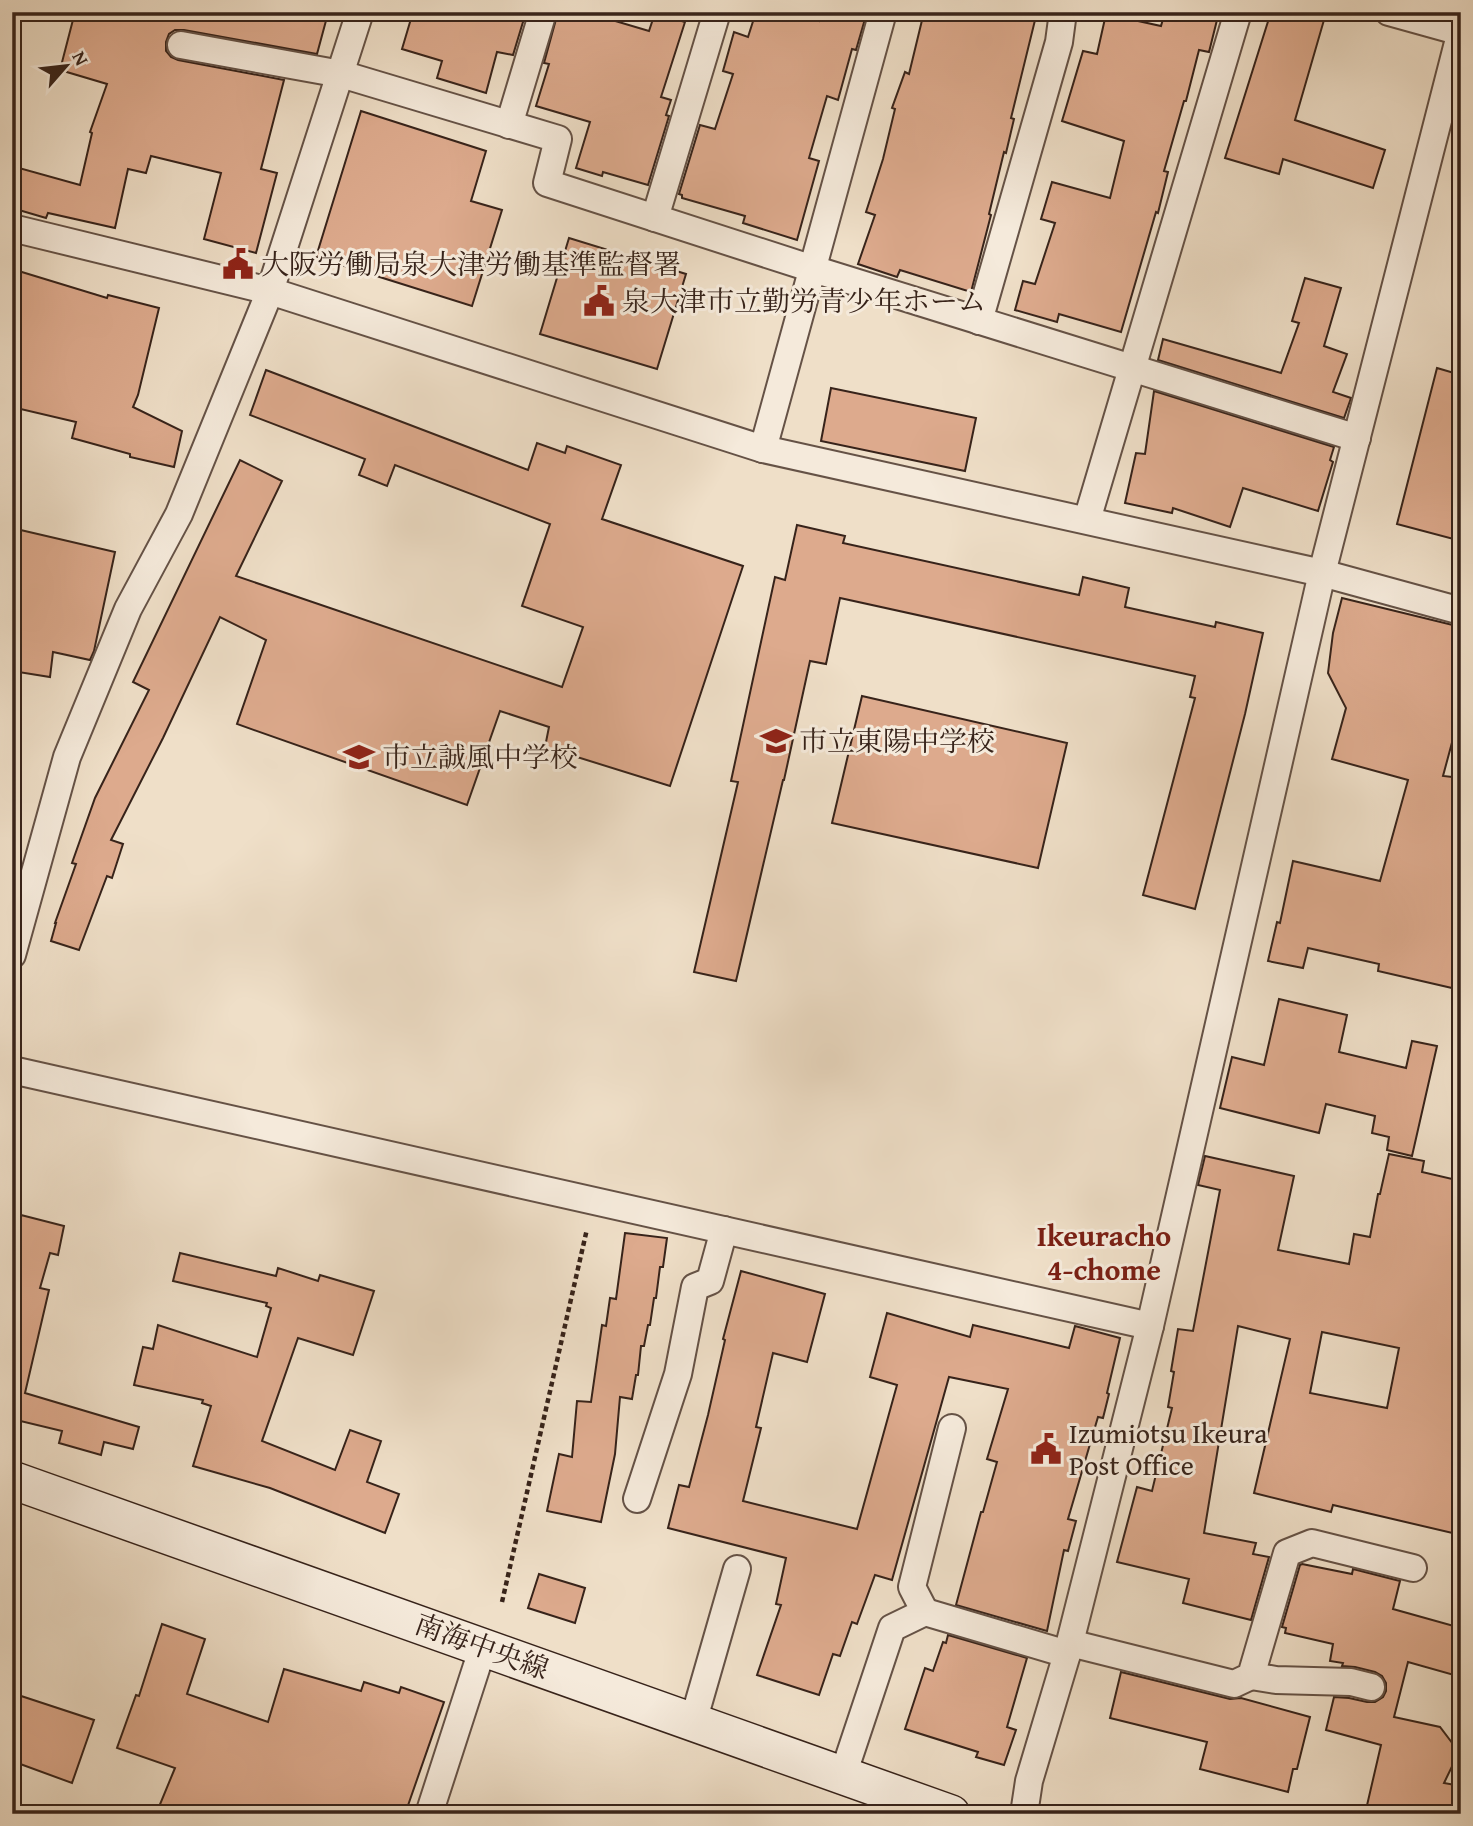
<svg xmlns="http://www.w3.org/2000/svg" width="1473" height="1826" viewBox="0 0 1473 1826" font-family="'Gentium Book Plus','Noto Serif JP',serif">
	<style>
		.building { fill: #ddaa8d; stroke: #37231a; stroke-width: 2; fill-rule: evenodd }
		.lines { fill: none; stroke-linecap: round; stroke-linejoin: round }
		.street-casing { stroke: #655246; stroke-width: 30 }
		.secondary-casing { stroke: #37231a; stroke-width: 40 }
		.path { stroke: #37231a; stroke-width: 4.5; stroke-dasharray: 5 3.5; stroke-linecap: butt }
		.street { stroke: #f5eadb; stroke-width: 26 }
		.secondary { stroke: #f5eadb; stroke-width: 37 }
		.labels { text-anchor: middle; stroke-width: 6; stroke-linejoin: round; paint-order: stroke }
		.poi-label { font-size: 28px; fill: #37231a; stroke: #f5eadb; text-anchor: start }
		.street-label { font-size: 28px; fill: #37231a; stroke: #f5eadb }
		.neighbourhood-label { font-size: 30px; font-weight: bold; fill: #7a1f14; stroke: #f5eadb }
	</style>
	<rect width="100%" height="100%" fill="#efdfc8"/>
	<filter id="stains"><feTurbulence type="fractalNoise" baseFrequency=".00286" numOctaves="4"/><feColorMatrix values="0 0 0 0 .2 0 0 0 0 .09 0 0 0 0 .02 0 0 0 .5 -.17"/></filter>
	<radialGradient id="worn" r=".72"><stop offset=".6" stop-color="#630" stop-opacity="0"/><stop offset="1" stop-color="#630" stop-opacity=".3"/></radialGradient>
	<g class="building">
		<polygon points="75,12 311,12 327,17 317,54 184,30 175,30 169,34 166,42 166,51 171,57 178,60 284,80 261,169 277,173 256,253 204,239 221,173 151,156 146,173 128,169 115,228 48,213 46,218 12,208 12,166 80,185 92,133 90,132 107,84 60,70"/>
		<polygon points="413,12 526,12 513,55 497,52 486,93 437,78 442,61 402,49"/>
		<polygon points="558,12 585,12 649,31 655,13 685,22 661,97 671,100 666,115 669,116 648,185 603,172 602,176 576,168 590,122 536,106 549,64 544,63"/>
		<polygon points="756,12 791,12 819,21 821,12 867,12 856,50 852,49 838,100 827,96 809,158 819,161 797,240 743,223 745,216 682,198 682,195 679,194 700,125 715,129 733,74 723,71 734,32 748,37"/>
		<polygon points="924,12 1037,12 1011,118 1014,119 1006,153 1004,152 989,214 991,215 971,292 900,270 897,277 858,264 875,215 866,212 883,159 895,109 892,108 905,72 909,74"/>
		<polygon points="1165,12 1219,12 1209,52 1199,50 1186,101 1184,101 1164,171 1168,172 1158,213 1156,212 1121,332 1059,314 1057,322 1015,310 1023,281 1035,284 1055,223 1041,219 1052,182 1110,198 1124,141 1062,121 1083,51 1097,54 1106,14 1161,26"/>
		<polygon points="1271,12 1301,12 1324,20 1295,120 1385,150 1373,188 1283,159 1279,174 1225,158"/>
		<polygon points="361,111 486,151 471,201 502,210 472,306 316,257"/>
		<polygon points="569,238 686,274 657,369 540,334"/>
		<polygon points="12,269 107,298 108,295 159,308 138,395 133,407 182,431 174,467 130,457 130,454 72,438 76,422 12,407"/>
		<polygon points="1305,278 1341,288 1324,346 1347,354 1333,392 1351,398 1344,418 1158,360 1163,339 1281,373 1299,323 1292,321"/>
		<polygon points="1437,368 1461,375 1461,541 1397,524"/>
		<polygon points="266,370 528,470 537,443 565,453 567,446 621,465 602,519 743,566 670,786 545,747 549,727 500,711 467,805 237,724 266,640 220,617 163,738 111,840 123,844 112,878 107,876 79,950 51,941 56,923 55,923 76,864 72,863 95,798 149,690 133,682 240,460 282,481 236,576 562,687 583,627 522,606 550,524 395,465 387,486 359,475 365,459 250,415"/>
		<polygon points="831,388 976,418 965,471 821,441"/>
		<polygon points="1154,391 1334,447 1330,460 1333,462 1318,511 1243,488 1230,527 1173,508 1172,513 1125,503 1136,453 1145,454"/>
		<polygon points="797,525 845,536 843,543 1079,595 1083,577 1129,588 1125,607 1215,627 1216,622 1263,633 1245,714 1195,909 1143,895 1195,698 1190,697 1195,676 840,598 826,664 810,661 784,780 783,780 736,981 694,972 738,782 731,781 775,577 785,580"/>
		<polygon points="12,528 115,552 94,651 90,660 53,652 50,677 12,671"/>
		<polygon points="1342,598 1461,627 1461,709 1443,776 1461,778 1461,952 1452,988 1378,971 1379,964 1308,948 1303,968 1268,961 1277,922 1280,923 1293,861 1380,881 1408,780 1332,759 1346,708 1328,673 1333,633"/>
		<polygon points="862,696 1067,743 1038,868 832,823"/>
		<polygon points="1279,999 1347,1015 1339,1052 1406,1068 1412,1041 1437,1046 1412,1156 1387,1150 1389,1137 1372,1133 1375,1116 1326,1104 1319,1133 1220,1108 1232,1057 1264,1065"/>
		<path d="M1389,1154L1424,1161L1422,1172L1461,1181V1535L1333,1505L1331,1512L1254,1493L1290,1339L1238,1326L1204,1533L1256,1543L1253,1554L1269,1557L1251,1620L1183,1603L1189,1579L1117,1562L1137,1487L1152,1491L1172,1408L1168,1407L1174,1372L1171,1371L1178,1329L1193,1331L1220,1190L1198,1185L1205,1156L1294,1176L1278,1250L1349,1264L1354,1234L1370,1237L1378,1194H1380ZM1322,1332L1399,1348L1387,1408L1310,1393Z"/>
		<polygon points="21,1215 64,1226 58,1255 50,1253 40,1288 49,1290 25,1393 139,1427 133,1449 104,1442 101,1455 59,1443 62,1431 12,1419 12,1253"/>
		<polygon points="625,1233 667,1238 663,1267 660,1267 656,1298 654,1298 650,1325 648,1325 644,1346 641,1346 638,1375 636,1375 632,1399 620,1397 615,1454 601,1522 547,1511 559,1454 572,1457 577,1401 591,1402 602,1325 606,1326 610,1298 616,1299"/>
		<polygon points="180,1253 276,1276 278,1268 318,1281 320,1275 374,1291 353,1355 298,1338 262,1441 335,1470 350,1430 381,1441 367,1482 399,1494 385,1533 270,1488 193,1466 211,1406 202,1403 203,1400 134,1385 143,1347 153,1349 158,1325 257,1357 271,1308 266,1306 267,1303 173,1281"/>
		<polygon points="741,1271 825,1294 807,1362 773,1353 756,1427 761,1428 743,1501 857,1529 897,1385 870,1377 887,1313 970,1337 973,1325 1069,1348 1075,1326 1120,1338 1107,1393 1109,1394 1103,1418 1098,1417 1068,1519 1076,1521 1068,1551 1064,1550 1047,1631 956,1605 981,1512 983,1512 997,1462 987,1459 1008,1389 949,1377 892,1580 875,1575 857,1624 852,1622 840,1656 833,1654 819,1695 757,1675 781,1605 776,1604 786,1558 668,1528 679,1485 689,1487 708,1415 725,1340 723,1339"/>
		<polygon points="1302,1564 1352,1574 1353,1569 1400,1581 1393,1609 1461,1628 1461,1677 1408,1662 1394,1717 1440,1727 1459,1752 1444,1783 1461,1786 1461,1814 1365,1814 1381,1745 1326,1730 1334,1697 1349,1698 1367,1702 1375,1702 1383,1697 1386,1691 1386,1683 1382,1676 1375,1672 1355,1667 1342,1666 1343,1663 1330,1661 1333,1644 1285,1633 1286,1628 1282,1627 1300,1565"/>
		<polygon points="539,1574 585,1588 575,1623 528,1608"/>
		<polygon points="162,1624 205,1639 187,1694 268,1722 284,1669 361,1691 364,1682 399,1693 401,1687 444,1702 405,1814 156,1814 175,1768 117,1748 136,1695 139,1696"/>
		<polygon points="948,1635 1027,1658 1007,1727 1016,1730 1004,1765 976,1757 978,1752 905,1729 925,1668 933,1671 943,1642 946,1643"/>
		<polygon points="1121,1672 1230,1699 1241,1698 1310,1717 1297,1769 1293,1769 1288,1792 1200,1769 1207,1742 1110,1718"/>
		<polygon points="12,1693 94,1720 72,1783 12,1761"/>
	</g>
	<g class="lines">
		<defs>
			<g id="street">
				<polyline points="1389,12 1461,32"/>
				<polyline points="181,45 341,74 558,139 547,183 813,269 1357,438"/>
				<polyline points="509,125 543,12"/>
				<polyline points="655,218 717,12"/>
				<polyline points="12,228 270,291 763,449 1322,573 1461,611"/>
				<polyline points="979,321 1059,42 1063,12"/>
				<polyline points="763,449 883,12"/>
				<polyline points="1087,520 1238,12"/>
				<polyline points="12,955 67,757 128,609 179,514 270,291 360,12"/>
				<polyline points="12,1070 1150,1326"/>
				<polyline points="637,1499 678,1374 695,1287 710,1281 724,1230"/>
				<polyline points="925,1612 1067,1654"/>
				<polyline points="1070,1643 1234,1684 1251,1676 1287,1553 1312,1543 1413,1568"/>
				<polyline points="1251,1676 1276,1680 1351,1682 1371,1687"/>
				<polyline points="693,1722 737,1569"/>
				<polyline points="843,1775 892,1628 925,1612 912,1587 952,1428"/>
				<polyline points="429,1814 483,1647"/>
				<polyline points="1024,1814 1029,1781 1067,1654 1150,1326 1322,573 1461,31"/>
			</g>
			<polyline id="secondary" points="12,1480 951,1814"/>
		</defs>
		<use href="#street" class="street-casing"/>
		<use href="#secondary" class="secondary-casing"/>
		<polyline class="path" points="502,1602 587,1229"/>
		<use href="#street" class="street"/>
		<use href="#secondary" class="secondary"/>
	</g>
	<defs>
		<symbol id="civic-bare" viewBox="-9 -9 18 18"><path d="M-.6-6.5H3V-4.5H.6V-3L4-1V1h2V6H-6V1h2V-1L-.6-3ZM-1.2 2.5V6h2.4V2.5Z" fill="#8f2418" stroke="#f5eadb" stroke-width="2.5" paint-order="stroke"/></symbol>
		<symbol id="school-bare" viewBox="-9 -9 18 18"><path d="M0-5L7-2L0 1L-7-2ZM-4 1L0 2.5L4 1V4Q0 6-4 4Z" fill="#8f2418" stroke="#f5eadb" stroke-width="2.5" paint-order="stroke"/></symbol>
	</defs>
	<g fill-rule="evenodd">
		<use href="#civic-bare" x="216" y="242" width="44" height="44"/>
		<use href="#civic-bare" x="577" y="279" width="44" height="44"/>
		<use href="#school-bare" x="754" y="719" width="44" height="44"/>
		<use href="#school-bare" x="337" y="735" width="44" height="44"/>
		<use href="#civic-bare" x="1024" y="1427" width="44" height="44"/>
	</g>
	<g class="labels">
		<g class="poi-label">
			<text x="261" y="274">大阪労働局泉大津労働基準監督署</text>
			<text x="622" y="311">泉大津市立勤労青少年ホーム</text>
			<text x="799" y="751">市立東陽中学校</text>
			<text x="382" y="767">市立誠風中学校</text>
			<text x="1069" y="1443">Izumiotsu Ikeura<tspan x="1069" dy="32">Post Office</tspan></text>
		</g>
		<g class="street-label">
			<text transform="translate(482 1646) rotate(20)" y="10">南海中央線</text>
		</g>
		<g class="neighbourhood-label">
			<text x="1104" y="1246">Ikeuracho<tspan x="1104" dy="34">4-chome</tspan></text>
		</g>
	</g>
	<rect width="1473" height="1826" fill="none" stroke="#efdfc8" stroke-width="42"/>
	<rect x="14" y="14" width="1445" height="1798" fill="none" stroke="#37231a" stroke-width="3.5"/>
	<rect x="21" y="21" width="1431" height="1784" fill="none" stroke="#37231a" stroke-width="2"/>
	<g transform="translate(66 66) rotate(62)" stroke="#f5eadb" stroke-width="5" paint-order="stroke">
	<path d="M0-5L12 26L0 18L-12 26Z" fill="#37231a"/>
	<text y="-10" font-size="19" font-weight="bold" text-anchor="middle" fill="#37231a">N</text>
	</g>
	<rect width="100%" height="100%" filter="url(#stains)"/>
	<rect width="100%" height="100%" fill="url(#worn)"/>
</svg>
